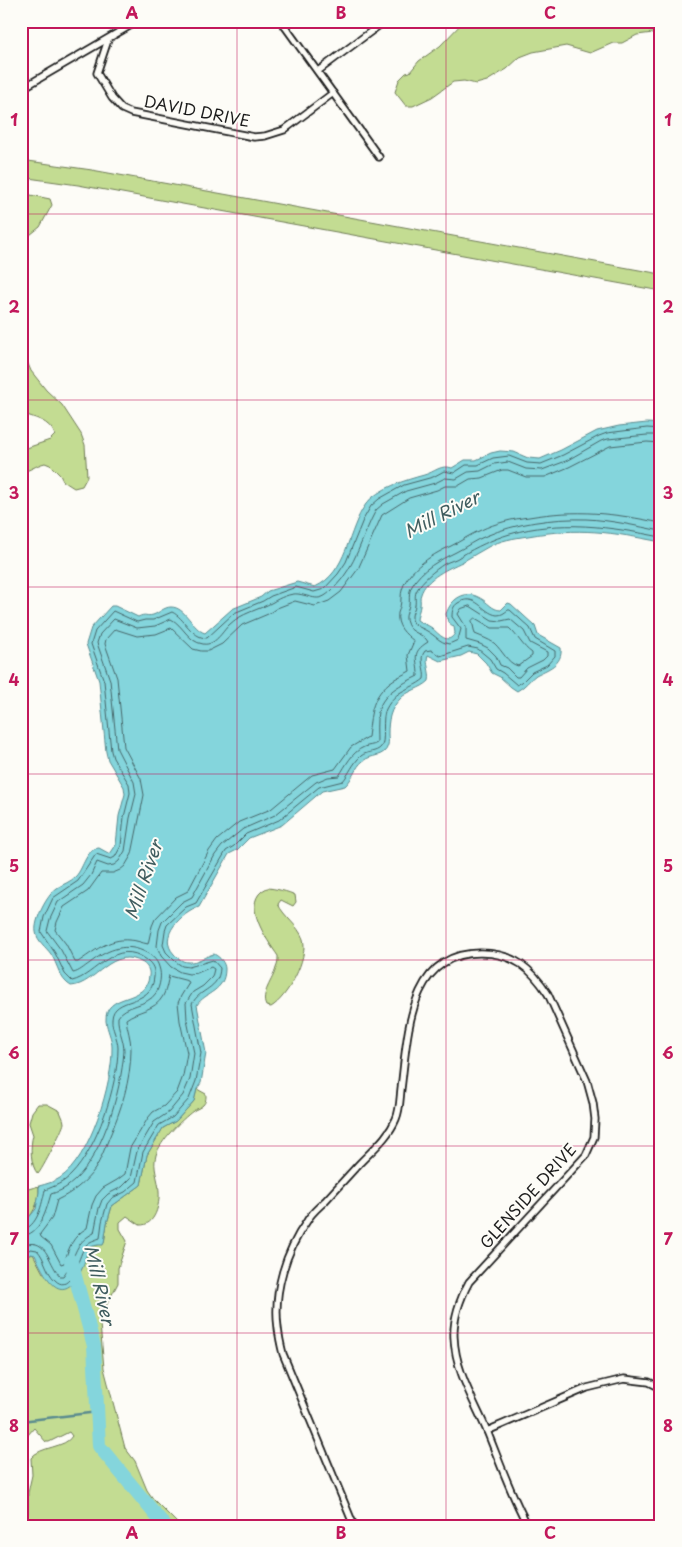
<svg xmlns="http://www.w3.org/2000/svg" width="682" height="1547" viewBox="0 0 682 1547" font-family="'Playpen Sans',sans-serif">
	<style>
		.green { fill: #c3dc92; stroke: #707c57 }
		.water { fill: #84d5dc; stroke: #5a8b8f }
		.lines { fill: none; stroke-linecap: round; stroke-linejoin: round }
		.shore { stroke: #466669; stroke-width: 1 }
		.stream { stroke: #5a8b8f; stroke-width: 2.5 }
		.river { stroke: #84d5dc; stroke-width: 14 }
		.street-casing { stroke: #1c1c1c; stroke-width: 9 }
		.street { stroke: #fdfcf7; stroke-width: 5.5 }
		.grid { fill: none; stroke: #c2185b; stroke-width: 1; stroke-opacity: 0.55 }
		.labels { text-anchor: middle; stroke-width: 4; stroke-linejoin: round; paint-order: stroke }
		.street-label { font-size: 16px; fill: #1c1c1c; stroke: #fdfcf7 }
		.water-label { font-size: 18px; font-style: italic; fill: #405d5f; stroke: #fdfcf7 }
		.neatline { fill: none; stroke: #c2185b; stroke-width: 2 }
		.grid-label { font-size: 16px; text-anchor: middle; font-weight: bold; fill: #c2185b }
	</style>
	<rect width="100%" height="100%" fill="#fdfcf7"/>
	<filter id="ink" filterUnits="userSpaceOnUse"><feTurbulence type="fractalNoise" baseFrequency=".02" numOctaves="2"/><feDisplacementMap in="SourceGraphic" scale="10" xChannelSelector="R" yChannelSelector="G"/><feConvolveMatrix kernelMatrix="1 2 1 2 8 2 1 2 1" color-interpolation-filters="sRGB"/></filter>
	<g filter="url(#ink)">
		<g class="green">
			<polygon points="464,21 661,21 661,29 653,33 637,35 622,43 613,43 590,53 566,46 533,52 520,57 507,69 487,81 476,84 464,81 453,82 432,97 413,106 406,106 395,92 399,80 406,73 410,72 419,61 440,46"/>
			<polygon points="21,160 92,170 661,274 661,291 78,185 21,177"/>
			<polygon points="21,193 50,199 52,205 40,227 21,242"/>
			<path d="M21,347L31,371L46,390L62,405L81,434L85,445L87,477L82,486L74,488L63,481L60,475L50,465L45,463C36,465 30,471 21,472V450L50,440L55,435C50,420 34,418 21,413Z"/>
			<path d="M267,888C273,888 290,892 295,895L296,902L293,906L281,900L278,904C284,917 298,925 303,939C309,958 287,998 271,1007L266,1006C260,994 273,980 276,968C278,964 278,960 278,956C267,940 239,901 267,888Z"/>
			<path d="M197,1089L206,1094C206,1098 206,1102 203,1105C200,1108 196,1109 193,1111C181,1120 160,1141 156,1155C152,1168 159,1179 159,1192C160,1204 155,1226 140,1225L127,1216L120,1222V1229L127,1241L118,1268V1283L106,1306L105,1317L100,1324L104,1368L125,1448L135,1461L147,1490L154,1500L180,1526H25L28,1513V1493L32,1475L31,1458C40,1446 66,1448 72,1436L69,1432L49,1442H46L34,1428L21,1443V1397L24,1392L21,1384V1259L33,1254L43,1273L85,1258L91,1247L104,1243L107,1223L112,1206L141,1185L147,1155L163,1128L176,1121L194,1101Z"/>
			<path d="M38,1104H47L60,1111C61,1115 64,1119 64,1123C63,1129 42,1170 38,1174C30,1166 30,1145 33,1135L29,1123L32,1112Z"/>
			<path d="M39,1186C40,1204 32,1215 21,1227V1191Z"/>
		</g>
		<path class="water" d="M647,423L661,424V542C611,532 579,527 528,536C515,538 500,540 488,547C479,552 471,557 462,562C449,568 426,578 421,594C419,598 421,601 420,605C420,610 417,615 417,620C422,624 427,624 432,628C439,634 448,646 455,633L454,627L448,622L446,614C451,599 465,589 480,598C488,602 492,610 501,610L508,603L511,604L535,626L538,635L561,648C563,665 547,669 536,675C529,680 525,687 517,691L511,687L500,677L492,673L486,663L477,654L469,652L461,656L440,661L428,655C425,663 431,672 429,681C421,689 408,690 400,699C390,709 388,720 388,734C388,737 389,742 388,745C385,758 371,754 363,761C355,767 353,779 345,786L322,791L282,825L249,838L237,850L229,854L199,907C182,913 157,936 174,954C178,958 182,962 188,962C197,963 205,956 214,954C220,957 225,963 225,969C225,992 205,992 197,1005L206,1053L201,1083L197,1089L194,1101L176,1121L163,1128L147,1155L141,1185L112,1206L107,1223L104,1243L103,1245H98L90,1247C85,1255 85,1265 80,1273C60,1308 45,1276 35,1255L31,1254L21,1259V1227L36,1209L39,1192V1186C46,1184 54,1182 60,1178C90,1159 113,1082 112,1047C112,1038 107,1030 106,1021C104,991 147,1005 149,976C150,970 147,966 143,963C112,944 96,985 71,986C59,979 58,965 51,954C46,947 37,941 36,932C34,920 47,895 57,888C63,884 71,882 76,876C84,867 86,849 99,848L110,854L116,845L119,816L125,794L124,787L108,760L106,752L99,681L86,644L91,628L111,606H115L138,617C146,613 146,617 153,615C159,613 164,607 171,607C186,607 192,629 205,633L232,609L261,597L268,591L297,582L315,587C348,572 347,530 366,504C378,488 406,480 424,475C435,472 441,464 452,468L465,460H476L491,453L500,451L514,452L528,458L540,459L561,450L597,431L619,426Z"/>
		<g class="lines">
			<g class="shore">
				<path d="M661,443L647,442L610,446L569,467L545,477H526L508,470H502L482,478L470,479L458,486H445L437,490L409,498L382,515L358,569L341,592L329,601L315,606L295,601L277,608L268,614L242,625L222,644L208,651H201L193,649L171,628L156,634L137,636L115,629L106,639L105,644L117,678L124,747L141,779L144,795L132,854L125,866L120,870L113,873H101L88,891L64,907L57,922L55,930L66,944L75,962H78C93,952 109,938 129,940C136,940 142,943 148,944L152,926L155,919L176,897L188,891L209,851L217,840L239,822L271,809L312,775L335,769L351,747L368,737C371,716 370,699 389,683C395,678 403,675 410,671L408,655L414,641C405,634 396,626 398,613C400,608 401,604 401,598C401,573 431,555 451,546C461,541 471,534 481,530C496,523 512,519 529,517C577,509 613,513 661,523"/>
				<polygon points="470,606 492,620 501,621 510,619 524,631 530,643 547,652 547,656 543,660 527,668 519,677 516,677 507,668 500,665 496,656 488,648 480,644 466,640 466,627 458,614 461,609"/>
				<path d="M475,618L492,628H509C518,636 522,646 532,653V656L518,666C507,663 503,651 494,643C488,639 482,637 475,634L472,621Z"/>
				<path d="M169,976L188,981L189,983L181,996L178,1003L180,1021L187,1053L183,1076L177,1092L164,1106L153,1112L148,1118L130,1148L125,1174L117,1180L103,1188L96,1196L92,1205L87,1228C73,1236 69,1247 64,1263L61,1264L51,1245L41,1237L40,1234L52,1218L57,1200C72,1193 85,1183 95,1169C101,1159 105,1148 109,1138C121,1110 131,1080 131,1049C131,1038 127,1029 126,1019C138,1010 155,1011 163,996C167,989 167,982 169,976Z"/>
				<path d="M21,1230C38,1228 42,1203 45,1190C55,1186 63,1183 71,1175C97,1149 118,1085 118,1048C118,1038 111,1028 112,1019C113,995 152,1008 154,977C155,970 153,965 147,960C115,936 96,976 72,981L65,974L55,953L41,932L44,917L53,898L78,881L96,854L111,859L115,857L121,846L124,817L130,793L129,784L113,758L111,751L104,681L91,644L95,631L113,611L137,622L145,620H153L172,612C185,618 191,638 207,638L234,613L263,601L271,596L296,587L314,592L324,589L338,574L346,562L363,520L371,506L379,499L404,485L433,477L444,471L454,473L466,465H478L493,458L509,456L527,463L541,464L563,455L599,436L607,433L647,428L661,429"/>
				<path d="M21,1236C41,1235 46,1210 51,1194C57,1192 63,1190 68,1186C102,1161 121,1092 124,1051C124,1039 117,1028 118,1017C125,1004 147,1007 156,993C160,986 162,975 159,967C157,959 150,954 143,951C123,942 105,951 90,963C84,967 79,972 73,973L61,950L47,931L50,919L58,902L83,885L91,875L97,862L108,866L114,865L119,861L125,851L130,818L136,794L134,782L117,749L110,680L97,643L100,634L114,619L137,628L155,626L171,619C183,625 188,642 203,644C215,646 222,632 229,625C241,613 259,610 273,602C279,598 291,593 298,594C316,597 319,604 335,587C356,566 362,536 376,510L383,504L406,491L435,483L445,478L456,479L468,472L480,471L494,464L508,462L526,469L542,470L566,461L601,441L608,439L647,435H661"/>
				<path d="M21,1246C47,1235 47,1261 60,1276H63C77,1258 72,1244 94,1233L99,1208L102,1200L108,1194L122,1187L131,1178L137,1151L154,1122L169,1112L183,1095L190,1079L194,1053L187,1020L186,1003L193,992L203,986L212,977L214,969L211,967L197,973L189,974L180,972L171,967L161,956L157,946L159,930L162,922L182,902L192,897L215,855L222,846L243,829L275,815L316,782L328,777L339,776C346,765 352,752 364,747C369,745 372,746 377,743C377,733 376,721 378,712C383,692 402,684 418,676C418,658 410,653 428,642C424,633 410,634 407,623C404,616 408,611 409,605C410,598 408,593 412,586C421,569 440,560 456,552C466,547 475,540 486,536C516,523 553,518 586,519C611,520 636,526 661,531"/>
				<path d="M21,1253L31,1249L37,1250C45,1258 46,1272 55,1280C72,1297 79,1252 86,1245C90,1241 95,1240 100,1238L102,1222L107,1204L112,1198L125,1192L137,1182L143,1152L159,1125L173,1117L189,1099L196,1081L201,1053L192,1004C200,988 219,990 220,968L213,960L189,967L182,966L176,962L166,952L163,945L165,931L167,925L186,907L196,903L226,851L234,846L246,834L279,820L319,787L343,781C349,774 353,763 361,756C367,751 376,753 381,747C386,742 381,718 386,709C397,688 409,691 424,679C426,669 418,659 425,651L431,650L440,656L468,647L478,649L490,659L496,669L503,673L517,685L522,682L532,672L547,665L555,656V651L535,639L530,628L510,610H508C504,613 502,615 497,615C482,613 476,592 458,603C453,606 452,611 452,617L461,629L458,640L449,644C439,642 436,636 427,631C421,627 411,626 412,616C412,612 415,609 415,605C416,600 414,595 417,590C422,580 435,570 444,564C449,561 456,560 461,556C476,547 493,539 510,534C560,519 611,527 661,537"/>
			</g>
			<polyline class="stream" points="21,1421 98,1412"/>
			<polyline class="river" points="71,1261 94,1346 99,1446 165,1526"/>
			<defs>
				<g id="street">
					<polyline points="281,21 379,157"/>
					<polyline points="108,40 97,73 112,98 122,109 131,113 254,137 265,136 284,130 333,93"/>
					<polyline points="318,71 385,21"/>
					<polyline points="21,89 138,21"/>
					<polyline points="487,1431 587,1388 624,1379 649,1382 661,1388"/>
					<path d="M354,1526L283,1354C281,1346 279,1337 278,1328C273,1291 286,1251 307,1221C311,1213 319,1207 325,1201C336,1189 347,1177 358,1165C372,1150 388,1138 396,1119C400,1110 400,1098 401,1089C408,1035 408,952 481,953C514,953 532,969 548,994L587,1081L593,1103L595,1119L594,1137L586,1155L469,1282C460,1299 453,1317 454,1337C455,1370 474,1401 487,1431C500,1463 511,1495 528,1526"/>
				</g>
			</defs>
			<use href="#street" class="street-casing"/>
			<use href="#street" class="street"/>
		</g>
	</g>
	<path class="grid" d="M237,21V1526M446,21V1526M21,214H661M21,400H661M21,587H661M21,774H661M21,960H661M21,1146H661M21,1333H661"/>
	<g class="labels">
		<g class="street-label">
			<text transform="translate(197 111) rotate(11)" y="6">DAVID DRIVE</text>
			<text transform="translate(528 1196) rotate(-48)" y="6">GLENSIDE DRIVE</text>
		</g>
		<g class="water-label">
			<text transform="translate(442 515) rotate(-27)" y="6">Mill River</text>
			<text transform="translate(144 880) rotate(-71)" y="6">Mill River</text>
			<text transform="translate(99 1285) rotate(77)" y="6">Mill River</text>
		</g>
	</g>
	<rect width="682" height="1547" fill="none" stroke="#fdfcf7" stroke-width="55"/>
	<rect x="28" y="28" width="626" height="1492" class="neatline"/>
	<g class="grid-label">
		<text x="132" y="19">A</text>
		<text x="341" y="19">B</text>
		<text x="550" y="19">C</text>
		<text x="14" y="126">1</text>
		<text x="668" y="126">1</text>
		<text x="14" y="313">2</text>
		<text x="668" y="313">2</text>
		<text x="14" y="499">3</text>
		<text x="668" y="499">3</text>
		<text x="14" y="686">4</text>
		<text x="668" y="686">4</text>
		<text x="14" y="872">5</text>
		<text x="668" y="872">5</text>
		<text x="14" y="1059">6</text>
		<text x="668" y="1059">6</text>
		<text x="14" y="1245">7</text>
		<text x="668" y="1245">7</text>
		<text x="14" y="1432">8</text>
		<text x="668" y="1432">8</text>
		<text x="132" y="1539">A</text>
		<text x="341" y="1539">B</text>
		<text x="550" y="1539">C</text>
	</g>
</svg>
